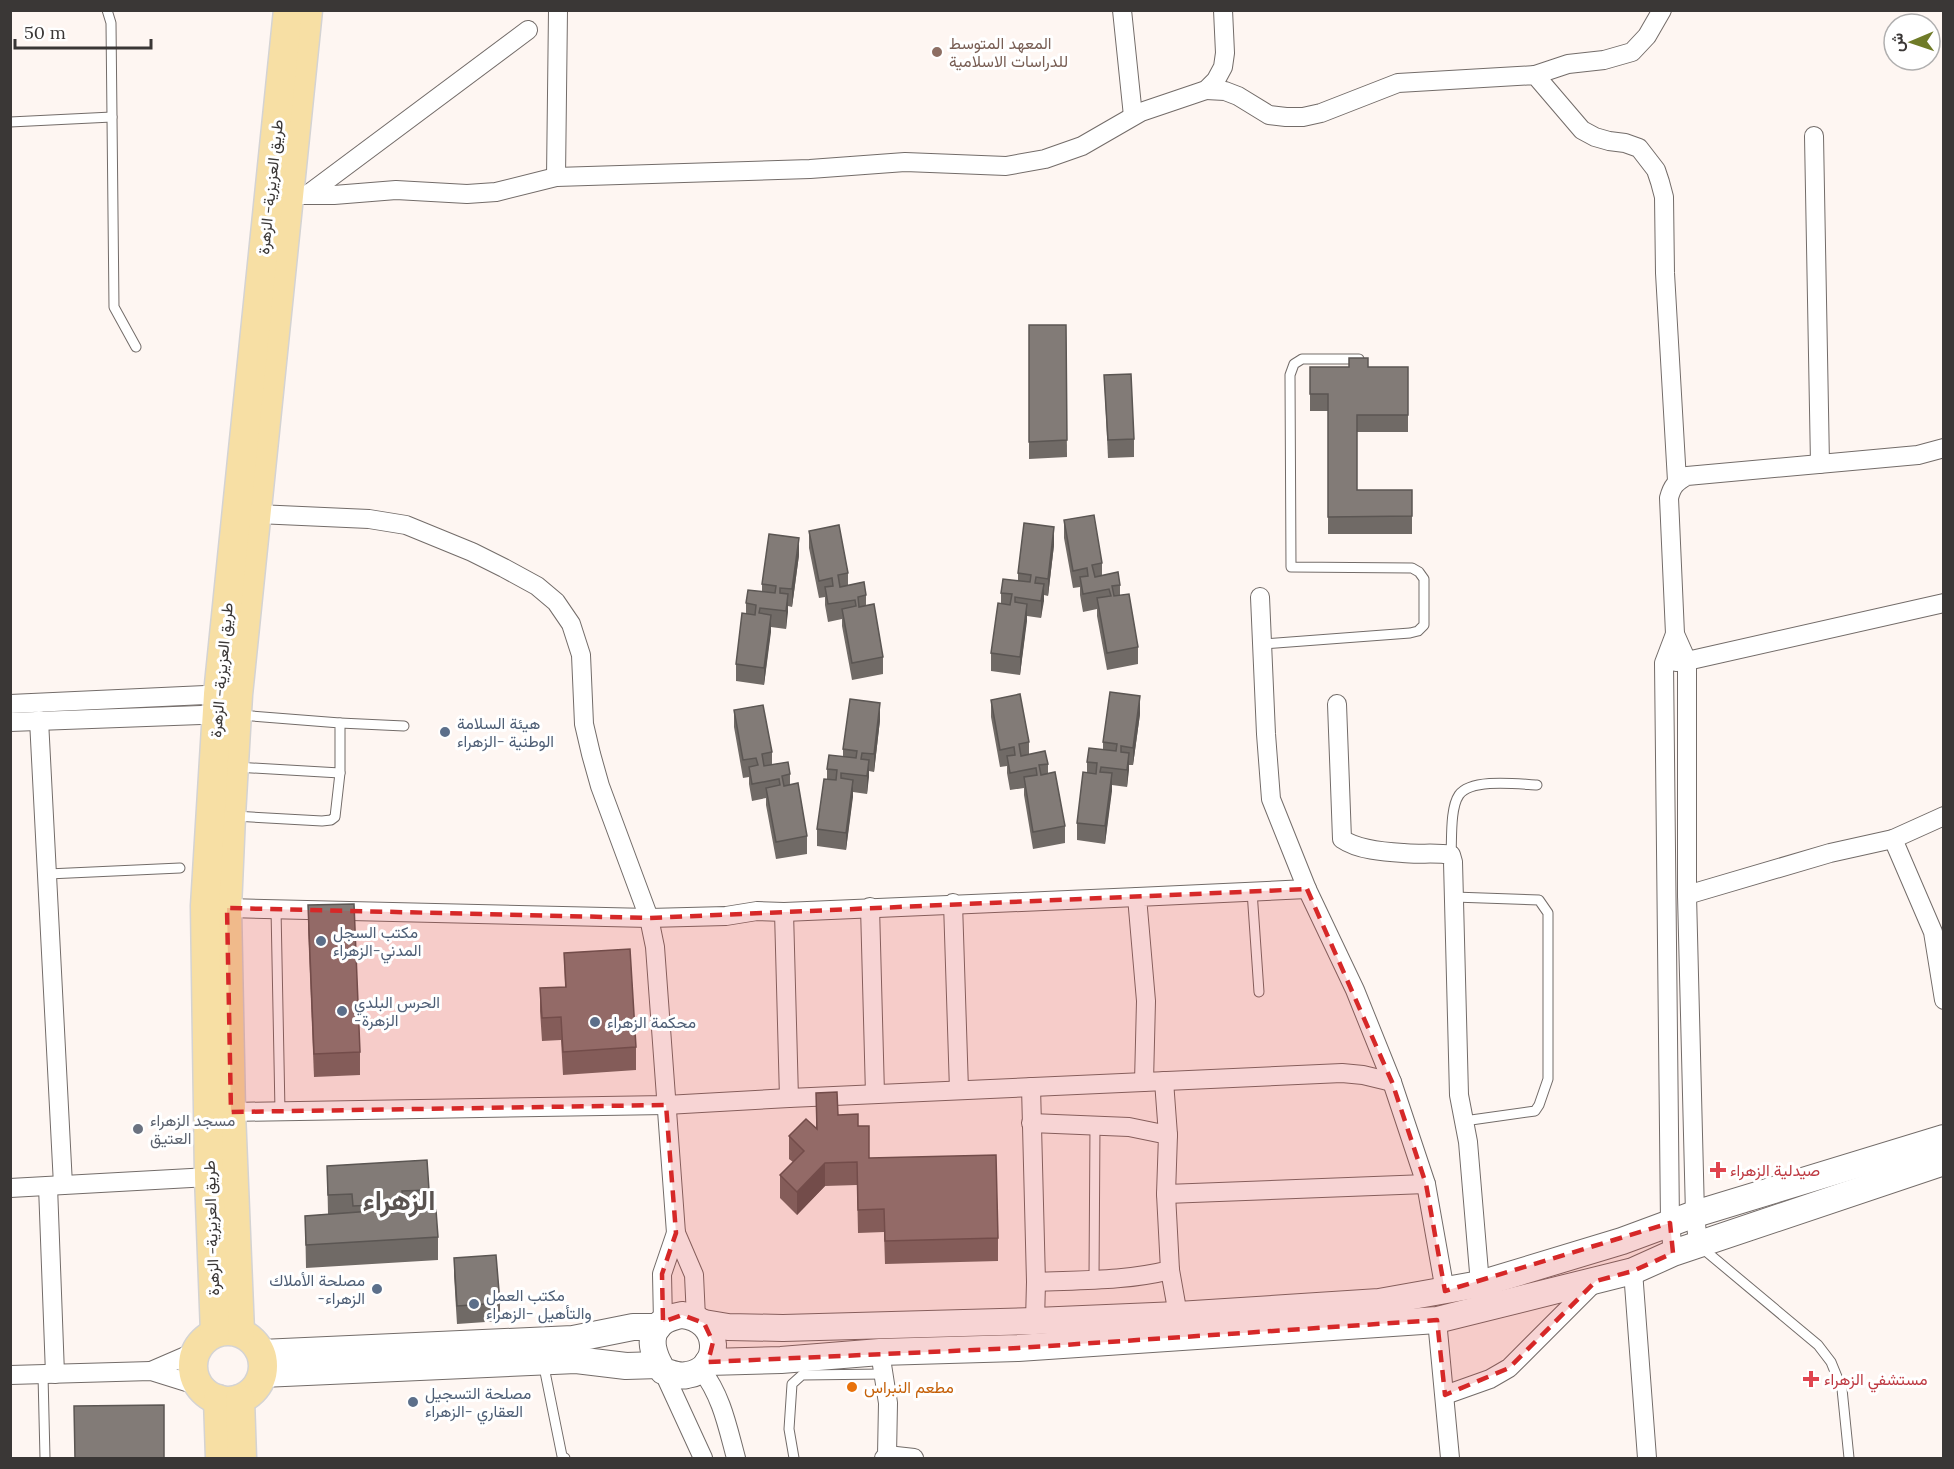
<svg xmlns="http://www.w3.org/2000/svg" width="1954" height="1469" viewBox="0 0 1954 1469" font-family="Lora,Vazirmatn,serif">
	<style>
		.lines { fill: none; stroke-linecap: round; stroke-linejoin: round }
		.lane-casing { stroke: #736c69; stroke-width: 11 }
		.street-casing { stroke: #736c69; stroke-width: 20 }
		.secondary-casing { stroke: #736c69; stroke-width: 28 }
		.primary-casing { stroke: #d4d3d3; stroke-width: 31 }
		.lane { stroke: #fff; stroke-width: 9 }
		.street { stroke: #fff; stroke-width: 18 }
		.secondary { stroke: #fff; stroke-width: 26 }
		.primary { stroke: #f7dfa4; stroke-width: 28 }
		.wall { fill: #706a66 }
		.shaded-wall { fill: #5b5653 }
		.building { fill: #827b77; stroke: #5b5653; stroke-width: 1.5 }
		.marked { fill: #d62828; fill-opacity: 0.2; stroke: #d62828; stroke-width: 4.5; stroke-dasharray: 12 8; stroke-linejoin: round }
		.education-dot { fill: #8d6e63; stroke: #fff; stroke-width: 2 }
		.service-dot { fill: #5c6f8a; stroke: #fff; stroke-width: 2 }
		.worship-dot { fill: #6b7280; stroke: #fff; stroke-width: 2 }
		.health-dot { fill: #e0444e; stroke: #fff; stroke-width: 2 }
		.food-dot { fill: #e8710a; stroke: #fff; stroke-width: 2 }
		.labels { text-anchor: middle; stroke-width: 6; stroke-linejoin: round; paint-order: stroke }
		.education-label { font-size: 16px; fill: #785e54; stroke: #fff; text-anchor: start }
		.street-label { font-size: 16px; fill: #3a3736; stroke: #fff }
		.service-label { font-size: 16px; fill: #4e5e75; stroke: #fff; text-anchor: start }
		.worship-label { font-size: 16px; fill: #5b616d; stroke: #fff; text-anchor: start }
		.health-label { font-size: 16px; fill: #be3a42; stroke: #fff; text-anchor: start }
		.food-label { font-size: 16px; fill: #c56008; stroke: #fff; text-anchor: start }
		.town-label { font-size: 28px; font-weight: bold; fill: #5a5350; stroke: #fff }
	</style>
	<rect width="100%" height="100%" fill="#fef6f2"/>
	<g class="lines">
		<defs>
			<g id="lane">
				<polyline points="107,10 111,23 114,307 136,347"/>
				<polyline points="10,122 112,117"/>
				<polyline points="1263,644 1410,633 1418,631 1424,625 1424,579 1419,572 1412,568 1291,567 1290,375 1294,364 1302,359 1359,359"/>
				<polyline points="340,723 404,726"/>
				<polyline points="236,767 340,773 340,723 239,715"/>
				<polyline points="234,816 322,821 331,820 335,817 340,773"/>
				<path d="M1451,855C1452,839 1450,808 1459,795C1471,778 1518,784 1537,785"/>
				<polyline points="48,874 180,868"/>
				<polyline points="1252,891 1259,992"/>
				<polyline points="1454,897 1539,900 1548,913 1548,1079 1539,1105 1535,1111 1464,1121"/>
				<polyline points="276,909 280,1111"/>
				<polyline points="1702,1248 1818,1345 1831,1362 1842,1389 1849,1458"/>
				<polyline points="1094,1279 1095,1125"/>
				<polyline points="543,1362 562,1456 565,1458"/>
				<polyline points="43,1375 45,1458"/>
				<polyline points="794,1458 789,1429 792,1384 802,1375 884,1374"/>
			</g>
			<g id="street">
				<polyline points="1122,10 1133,116"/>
				<polyline points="1535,75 1568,64 1604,60 1632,52 1647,36 1662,10"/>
				<polyline points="1206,90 1225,91 1238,96 1269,115 1286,117 1303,117 1321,113 1398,83 1535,75 1582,130 1595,137 1609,141 1625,143 1639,148 1656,170 1660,182 1664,197 1665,273 1677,481"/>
				<polyline points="1814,136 1820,464"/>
				<polyline points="556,177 558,10"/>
				<polyline points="280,195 334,195 396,190 467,194 496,192 556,177 810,169 905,162 1006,166 1045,159 1082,146 1141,112 1206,90 1216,80 1223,67 1225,53 1223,10"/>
				<polyline points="307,195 528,30"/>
				<polyline points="257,514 369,519 406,525 472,552 504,568 537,586 556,602 571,624 581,655 584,724 591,754 600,786 649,918 655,947 676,1233 694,1275 696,1318"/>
				<polyline points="1260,597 1266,734 1271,799 1307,889 1355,990 1392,1082 1426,1184 1445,1291"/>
				<polyline points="1676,662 1687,661 1944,603"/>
				<polyline points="10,704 227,694"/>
				<path d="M1337,704L1342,839C1358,850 1384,852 1403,853C1419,855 1435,852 1451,855L1453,862L1459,1095L1468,1142L1480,1284"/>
				<polyline points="39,720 63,1185"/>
				<polyline points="10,722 228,714"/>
				<polyline points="1893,839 1933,932 1944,1000"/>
				<polyline points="1687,895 1830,853 1893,839 1944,816"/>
				<polyline points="953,903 959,1090"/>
				<polyline points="870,907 875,1094"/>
				<polyline points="227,908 649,918 726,916 757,911 784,912 789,1098"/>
				<polyline points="784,912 1137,897"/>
				<polyline points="1164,1081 1168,1135"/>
				<polyline points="1144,1082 1146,1001 1137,897 1307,889"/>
				<polyline points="1031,1087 1036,1282 1035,1321"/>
				<polyline points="231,1112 666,1105 789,1098 1342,1073 1363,1075 1392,1082"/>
				<path d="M1031,1123L1129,1127L1168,1135L1166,1194L1170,1270C1127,1281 1080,1280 1036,1282"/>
				<polyline points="48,1186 55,1374"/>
				<polyline points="10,1188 209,1177"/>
				<polyline points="1166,1194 1426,1184"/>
				<path d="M1698,1244L1695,1214L1687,895V661L1675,634L1669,498C1672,486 1676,482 1687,476L1918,455L1944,448"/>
				<polyline points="1673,1253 1670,1223 1664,663 1675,634"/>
				<polyline points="1170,1270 1178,1315"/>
				<polyline points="1633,1271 1647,1458"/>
				<polyline points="1437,1320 1450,1458"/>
				<polyline points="663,1322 662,1274 676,1233"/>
				<polyline points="880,1352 888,1403 887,1455 884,1458"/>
				<path d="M701,1369C722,1397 727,1425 736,1458"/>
				<polyline points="151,1371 195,1352"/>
				<polyline points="663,1371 703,1458"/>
				<polyline points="10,1375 151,1371 199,1386"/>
				<polyline points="1445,1395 1490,1379 1509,1368 1596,1281"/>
				<polyline points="887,1455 914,1458"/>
			</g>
			<g id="secondary">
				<path d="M682,1315C722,1319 723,1370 687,1375C678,1377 671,1373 663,1371C647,1345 647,1321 682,1315Z"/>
				<polyline points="704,1323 728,1327 783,1328 1035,1321 1178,1315 1379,1302 1480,1284 1622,1241 1695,1214 1944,1138"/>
				<polyline points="261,1353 573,1339 633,1327 658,1327"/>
				<polyline points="708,1362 781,1360 880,1352 1018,1348 1437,1320 1633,1271 1673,1253 1944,1162"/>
				<polyline points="262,1374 576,1360 626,1366 659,1365"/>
			</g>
			<g id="primary">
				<circle cx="228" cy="1366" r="35"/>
				<polyline points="240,1332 231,1112 227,908 231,816 238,695 308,10"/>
				<polyline points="215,1333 209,1177 205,906 218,694 288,10"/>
				<polyline points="218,1399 220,1458"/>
				<polyline points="240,1399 242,1458"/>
			</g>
		</defs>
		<use href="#lane" class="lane-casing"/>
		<use href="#street" class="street-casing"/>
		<use href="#secondary" class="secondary-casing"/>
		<use href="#primary" class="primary-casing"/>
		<use href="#lane" class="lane"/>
		<use href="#street" class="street"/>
		<use href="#secondary" class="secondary"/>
		<use href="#primary" class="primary"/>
	</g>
	<g class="wall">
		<polygon points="1029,325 1066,325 1067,457 1029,459"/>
		<polygon points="1310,367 1408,367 1408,432 1357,432 1357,490 1412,490 1412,534 1328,534 1328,411 1310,411"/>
		<polygon points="1104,375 1134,439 1134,457 1108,458"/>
		<polygon points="1064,520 1102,563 1102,575 1120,585 1120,595 1138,647 1138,664 1107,670 1097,616 1097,609 1083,612 1080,595 1080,587 1073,588 1064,538"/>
		<polygon points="809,531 848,573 848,585 866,595 866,605 883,657 883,674 852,680 842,626 842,619 828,622 825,605 825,597 819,598 809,548"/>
		<polygon points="1054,545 1048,596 1044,595 1041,618 1027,616 1020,675 991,671 991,653 1001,603 1001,593 1018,581 1018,573"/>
		<polygon points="799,555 792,607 788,606 786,629 771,627 764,685 736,681 736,664 746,614 746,603 762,591 762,584"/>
		<polygon points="991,700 1029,742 1029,754 1048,764 1048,774 1065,826 1065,843 1033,849 1024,795 1024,788 1010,790 1007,773 1007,766 1000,767 991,717"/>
		<polygon points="734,710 772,752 772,765 790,774 790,785 807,836 807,854 776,859 766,805 766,798 752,801 749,784 749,777 743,778 734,727"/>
		<polygon points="1140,714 1133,765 1129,765 1127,787 1112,785 1105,844 1077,840 1077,823 1087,773 1087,762 1103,750 1103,742"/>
		<polygon points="880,720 874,772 869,771 867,794 853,792 846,850 817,846 817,829 827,779 827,769 843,757 843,749"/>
		<polygon points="308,905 360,1052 360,1075 314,1077 308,928"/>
		<polygon points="564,953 636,1047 636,1070 563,1075 561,1040 542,1041 540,1011 540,988 565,987"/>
		<polygon points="816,1093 838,1115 858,1126 869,1158 998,1238 998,1261 885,1264 884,1232 858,1233 857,1185 825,1186 797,1215 780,1198 780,1175 793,1162 789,1159 789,1136 816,1128"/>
		<polygon points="327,1166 429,1190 429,1211 438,1237 438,1260 306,1268 305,1216 328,1214"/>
		<polygon points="454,1258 500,1303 500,1321 457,1324 454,1275"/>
	</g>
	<g class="shaded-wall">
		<polygon points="1054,527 1054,545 1048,596 1048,579"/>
		<polygon points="799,538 799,555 792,607 792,589"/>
		<polygon points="1044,584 1044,601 1041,618 1041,601"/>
		<polygon points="788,594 788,612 786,629 786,611"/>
		<polygon points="1027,604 1027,621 1020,675 1020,657"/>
		<polygon points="771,615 771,632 764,685 764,668"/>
		<polygon points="1140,696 1140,714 1133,765 1133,748"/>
		<polygon points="880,703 880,720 874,772 874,754"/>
		<polygon points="1129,753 1129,770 1127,787 1127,770"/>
		<polygon points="869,760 869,777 867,794 867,776"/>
		<polygon points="1112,773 1112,791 1105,844 1105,826"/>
		<polygon points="853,780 853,797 846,850 846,833"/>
		<polygon points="825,1163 825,1186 797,1215 797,1192"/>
	</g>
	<g class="building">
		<polygon points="1029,325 1066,325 1067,440 1029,442"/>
		<polygon points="1349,358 1368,358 1368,367 1408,367 1408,415 1357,415 1357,490 1412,490 1412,516 1328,517 1328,394 1310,394 1310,367 1349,367"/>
		<polygon points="1131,374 1134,439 1108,440 1104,375"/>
		<polygon points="1094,515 1102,563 1092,565 1095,577 1118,572 1120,585 1112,586 1114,596 1129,594 1138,647 1107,653 1097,598 1111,596 1109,589 1083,594 1080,577 1088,576 1087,568 1073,571 1064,520"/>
		<polygon points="1024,523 1054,527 1048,579 1036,577 1035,583 1044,584 1041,601 1015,597 1015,602 1027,604 1020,657 991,653 998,603 1010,605 1012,594 1001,593 1003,579 1030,582 1031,575 1018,573"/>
		<polygon points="839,525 848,573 838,575 840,587 864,582 866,595 858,597 859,607 874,604 883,657 852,663 842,609 856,606 855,600 828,604 825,587 833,586 832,578 819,581 809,531"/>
		<polygon points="769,534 799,538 792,589 780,588 780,593 788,594 786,611 760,608 759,613 771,615 764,668 736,664 742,613 755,615 756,605 746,603 748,590 775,593 776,586 762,584"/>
		<polygon points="1110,692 1140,696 1133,748 1121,746 1121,752 1129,753 1127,770 1101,767 1100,772 1112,773 1105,826 1077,823 1083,772 1096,774 1097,763 1087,762 1089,748 1116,751 1117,744 1103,742"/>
		<polygon points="1020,694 1029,742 1019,744 1021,756 1045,751 1048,764 1039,765 1041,775 1055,772 1065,826 1033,832 1024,777 1037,775 1036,768 1010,773 1007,756 1015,755 1014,747 1000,750 991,700"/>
		<polygon points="850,699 880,703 874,754 862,753 861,759 869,760 867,776 841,773 841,778 853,780 846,833 817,829 824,779 836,780 837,770 827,769 829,755 856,758 857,751 843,749"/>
		<polygon points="763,705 772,752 762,754 764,766 788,762 790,774 782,776 784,786 798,783 807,836 776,842 766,788 780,785 779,779 752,784 749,767 758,765 756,758 743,760 734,710"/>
		<polygon points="354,904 360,1052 314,1054 308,905"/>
		<polygon points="630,949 636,1047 563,1052 561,1017 542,1018 540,988 566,987 564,953"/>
		<polygon points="837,1092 838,1115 858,1114 858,1126 869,1126 869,1158 996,1155 998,1238 885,1241 884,1209 858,1210 857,1162 825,1163 797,1192 780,1175 804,1151 789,1136 806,1119 817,1129 816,1093"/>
		<polygon points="427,1160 429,1190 402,1191 403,1202 384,1203 385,1213 436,1210 438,1237 306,1245 305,1216 372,1211 374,1205 353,1206 352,1194 328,1195 327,1166"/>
		<polygon points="496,1255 500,1303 457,1306 454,1258"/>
		<polygon points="164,1405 164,1458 75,1458 74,1406"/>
	</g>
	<path class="marked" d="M1307,889L1392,1082L1426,1184L1445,1291L1670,1223L1673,1253L1633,1271L1596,1281L1509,1368L1445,1395L1437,1320L1018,1348L708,1362L713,1342L704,1323L682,1315L663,1322L662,1274L676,1233L666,1105L231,1112L227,908L649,918Z"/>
	<circle class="education-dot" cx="937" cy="52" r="6"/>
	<g class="service-dot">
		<circle cx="445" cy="732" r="6"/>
		<circle cx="321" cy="941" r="6"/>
		<circle cx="342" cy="1011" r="6"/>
		<circle cx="595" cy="1022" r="6"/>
		<circle cx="377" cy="1289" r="6"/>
		<circle cx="474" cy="1304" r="6"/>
		<circle cx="413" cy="1402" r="6"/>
	</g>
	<circle class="worship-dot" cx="138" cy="1129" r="6"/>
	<g class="health-dot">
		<path d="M1715 1161h6v6h6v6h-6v6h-6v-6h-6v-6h6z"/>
		<path d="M1808 1370h6v6h6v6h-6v6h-6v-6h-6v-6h6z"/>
	</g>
	<circle class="food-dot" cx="852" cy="1387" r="6"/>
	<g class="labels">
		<g class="education-label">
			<text x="949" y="49">المعهد المتوسط<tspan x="949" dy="18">للدراسات الاسلامية</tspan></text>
		</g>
		<g class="street-label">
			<text transform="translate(270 187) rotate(-84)" y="6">طريق العزيزية- الزهرة</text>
			<text transform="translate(221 670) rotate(-85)" y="6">طريق العزيزية- الزهرة</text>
			<text transform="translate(211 1228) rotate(-92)" y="6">طريق العزيزية- الزهرة</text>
		</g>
		<g class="service-label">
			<text x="457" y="729">هيئة السلامة<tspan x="457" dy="18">الوطنية -الزهراء</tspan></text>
			<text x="333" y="938">مكتب السجل<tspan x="333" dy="18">المدني-الزهراء</tspan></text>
			<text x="354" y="1008">الحرس البلدي<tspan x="354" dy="18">-الزهرة</tspan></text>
			<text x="607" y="1028">محكمة الزهراء</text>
			<text x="365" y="1286" text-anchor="end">مصلحة الأملاك<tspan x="365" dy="18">-الزهراء</tspan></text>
			<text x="486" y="1301">مكتب العمل<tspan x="486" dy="18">والتأهيل -الزهراء</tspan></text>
			<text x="425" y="1399">مصلحة التسجيل<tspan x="425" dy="18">العقاري -الزهراء</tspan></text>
		</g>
		<g class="worship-label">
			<text x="150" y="1126">مسجد الزهراء<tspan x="150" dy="18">العتيق</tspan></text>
		</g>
		<g class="health-label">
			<text x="1730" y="1176">صيدلية الزهراء</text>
			<text x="1824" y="1385">مستشفي الزهراء</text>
		</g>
		<g class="food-label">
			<text x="864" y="1393">مطعم النبراس</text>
		</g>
		<g class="town-label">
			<text x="399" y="1210">الزهراء</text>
		</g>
	</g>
	<rect width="1954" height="1469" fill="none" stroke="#3a3736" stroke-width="24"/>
	<g transform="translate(1912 42) rotate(268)"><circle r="28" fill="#ffffff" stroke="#b0afaf" stroke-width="1.5"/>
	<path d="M0-4.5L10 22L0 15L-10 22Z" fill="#6f7b28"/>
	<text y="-9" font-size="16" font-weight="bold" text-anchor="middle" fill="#3a3736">ش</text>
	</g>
	<path d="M15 39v9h136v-9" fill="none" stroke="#3a3736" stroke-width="3"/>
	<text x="24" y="39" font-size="18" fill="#3a3736" stroke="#ffffff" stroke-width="4.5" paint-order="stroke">50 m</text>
</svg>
